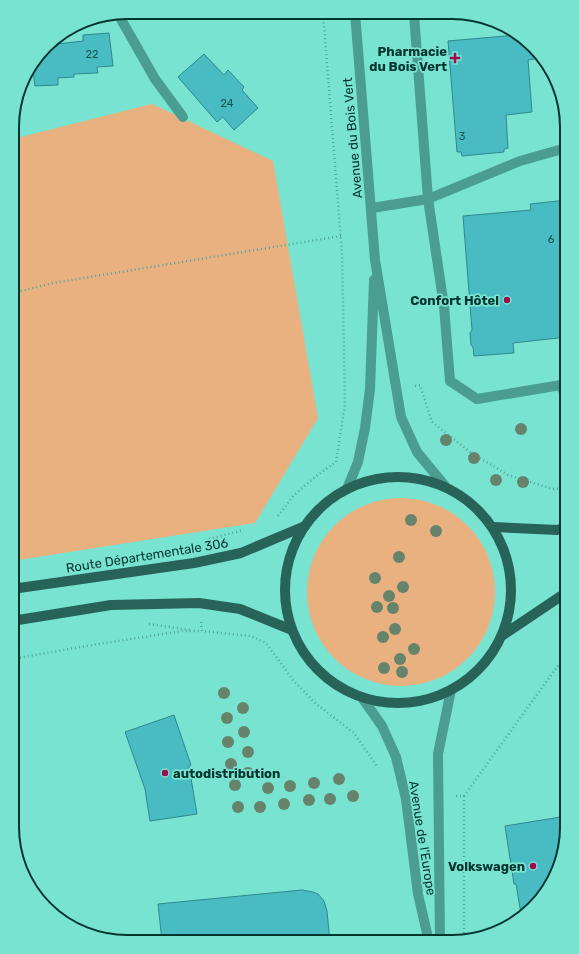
<svg xmlns="http://www.w3.org/2000/svg" width="579" height="954" viewBox="0 0 579 954" font-family="Rubik,sans-serif">
	<style>
		.green { fill: #eab180 }
		.building { fill: #49bbc3; stroke: #30888e }
		.lines { fill: none; stroke-linecap: round; stroke-linejoin: round }
		.path { stroke: #50a799; stroke-width: 2.5; stroke-dasharray: 1 3; stroke-linecap: butt }
		.minor { stroke: #4a9d90; stroke-width: 10 }
		.major { stroke: #28635a; stroke-width: 10 }
		.tree { fill: #66846c }
		.poi-dot { fill: #9f0950; stroke: #78e3d1; stroke-width: 1.5 }
		.labels { text-anchor: middle; stroke-width: 3.5; stroke-linejoin: round; paint-order: stroke }
		.number-label { font-size: 11px; fill: #145654 }
		.poi-label { font-size: 13px; font-weight: bold; fill: #03352f; stroke: #78e3d1; text-anchor: end }
		.street-label { font-size: 13px; fill: #03352f; stroke: #78e3d1 }
		.rim { fill: none; stroke: #03352f; stroke-width: 2 }
	</style>
	<rect width="100%" height="100%" fill="#78e3d1"/>
	<g class="green">
		<polygon points="152,104 273,161 318,418 255,523 12,561 13,139"/>
		<circle cx="401" cy="592" r="94"/>
	</g>
	<g class="building">
		<polygon points="109,33 113,66 97,67 98,73 74,74 74,77 58,78 58,85 35,86 32,65 48,45 83,41 83,35"/>
		<polygon points="517,35 528,40 540,58 528,60 532,112 506,115 508,148 504,149 504,152 462,156 461,152 457,152 448,41"/>
		<polygon points="204,54 224,75 228,70 244,87 242,90 258,108 234,130 223,117 217,122 178,77"/>
		<polygon points="567,200 567,337 513,343 514,353 474,356 473,347 471,345 470,333 472,330 463,216 531,210 530,204"/>
		<polygon points="174,715 191,765 189,766 197,814 150,821 145,789 125,732"/>
		<polygon points="567,816 567,835 543,897 521,914 516,884 514,884 505,826"/>
		<polygon points="302,890 313,892 318,894 324,901 327,911 330,942 162,941 158,904"/>
	</g>
	<g class="lines">
		<g class="path">
			<polyline points="13,293 53,283 341,236"/>
			<polyline points="415,386 420,385 432,422 470,452 508,475 553,489 567,488"/>
			<polyline points="278,516 294,495 315,477 336,462 345,404 342,253 323,13"/>
			<polyline points="209,539 243,530"/>
			<polyline points="201,622 202,631 251,636 266,643 293,680 315,703 354,733 378,768"/>
			<polyline points="149,624 191,630"/>
			<polyline points="12,659 92,645 182,631 202,631"/>
			<polyline points="456,796 464,796 464,940"/>
			<polyline points="464,796 567,653"/>
		</g>
		<g class="minor">
			<polyline points="355,13 375,260 401,417 417,452 445,486"/>
			<polyline points="118,14 155,79 183,117"/>
			<polyline points="414,14 428,199 444,306 450,381 477,399 567,384"/>
			<polyline points="372,208 428,199 520,161 566,148 562,100"/>
			<polyline points="562,385 567,408"/>
			<polyline points="347,489 358,462 365,428 370,389 374,280"/>
			<polyline points="363,699 382,726 396,757 406,799 418,894 429,942"/>
			<polyline points="440,942 438,754 451,690"/>
		</g>
		<g class="major">
			<circle cx="398" cy="590" r="113"/>
			<polyline points="493,527 557,530 567,527"/>
			<polyline points="12,589 194,563 241,553 305,526"/>
			<polyline points="12,621 111,605 199,603 240,609 292,630"/>
			<polyline points="503,635 567,592"/>
		</g>
	</g>
	<g class="tree">
		<circle cx="521" cy="429" r="6"/>
		<circle cx="446" cy="440" r="6"/>
		<circle cx="474" cy="458" r="6"/>
		<circle cx="496" cy="480" r="6"/>
		<circle cx="523" cy="482" r="6"/>
		<circle cx="411" cy="520" r="6"/>
		<circle cx="436" cy="531" r="6"/>
		<circle cx="399" cy="557" r="6"/>
		<circle cx="375" cy="578" r="6"/>
		<circle cx="403" cy="587" r="6"/>
		<circle cx="389" cy="596" r="6"/>
		<circle cx="377" cy="607" r="6"/>
		<circle cx="393" cy="608" r="6"/>
		<circle cx="395" cy="629" r="6"/>
		<circle cx="383" cy="637" r="6"/>
		<circle cx="414" cy="649" r="6"/>
		<circle cx="400" cy="659" r="6"/>
		<circle cx="384" cy="668" r="6"/>
		<circle cx="402" cy="672" r="6"/>
		<circle cx="224" cy="693" r="6"/>
		<circle cx="243" cy="708" r="6"/>
		<circle cx="227" cy="718" r="6"/>
		<circle cx="244" cy="732" r="6"/>
		<circle cx="228" cy="742" r="6"/>
		<circle cx="248" cy="752" r="6"/>
		<circle cx="231" cy="764" r="6"/>
		<circle cx="248" cy="773" r="6"/>
		<circle cx="339" cy="779" r="6"/>
		<circle cx="314" cy="783" r="6"/>
		<circle cx="235" cy="785" r="6"/>
		<circle cx="290" cy="786" r="6"/>
		<circle cx="268" cy="788" r="6"/>
		<circle cx="353" cy="796" r="6"/>
		<circle cx="330" cy="799" r="6"/>
		<circle cx="309" cy="800" r="6"/>
		<circle cx="284" cy="804" r="6"/>
		<circle cx="238" cy="807" r="6"/>
		<circle cx="260" cy="807" r="6"/>
	</g>
	<g class="poi-dot">
		<path d="M453 52h4v4h4v4h-4v4h-4v-4h-4v-4h4z"/>
		<circle cx="507" cy="300" r="4"/>
		<circle cx="165" cy="773" r="4"/>
		<circle cx="533" cy="866" r="4"/>
	</g>
	<g class="labels">
		<g class="number-label">
			<text x="92" y="58">22</text>
			<text x="227" y="107">24</text>
			<text x="462" y="140">3</text>
			<text x="551" y="243">6</text>
		</g>
		<g class="poi-label">
			<text x="447" y="56">Pharmacie<tspan x="447" dy="15">du Bois Vert</tspan></text>
			<text x="499" y="305">Confort Hôtel</text>
			<text x="173" y="778" text-anchor="start">autodistribution</text>
			<text x="525" y="871">Volkswagen</text>
		</g>
		<g class="street-label">
			<text transform="translate(352 138) rotate(-95)" y="5">Avenue du Bois Vert</text>
			<text transform="translate(147 555) rotate(-9)" y="5">Route Départementale 306</text>
			<text transform="translate(423 838) rotate(81)" y="5">Avenue de l'Europe</text>
		</g>
	</g>
	<path d="M0 0H579V954H0ZM127 19H452A108 108 0 0 1 560 127V827A108 108 0 0 1 452 935H127A108 108 0 0 1 19 827V127A108 108 0 0 1 127 19Z" fill="#78e3d1" fill-rule="evenodd"/>
	<path class="rim" d="M127 19H452A108 108 0 0 1 560 127V827A108 108 0 0 1 452 935H127A108 108 0 0 1 19 827V127A108 108 0 0 1 127 19Z"/>
</svg>
